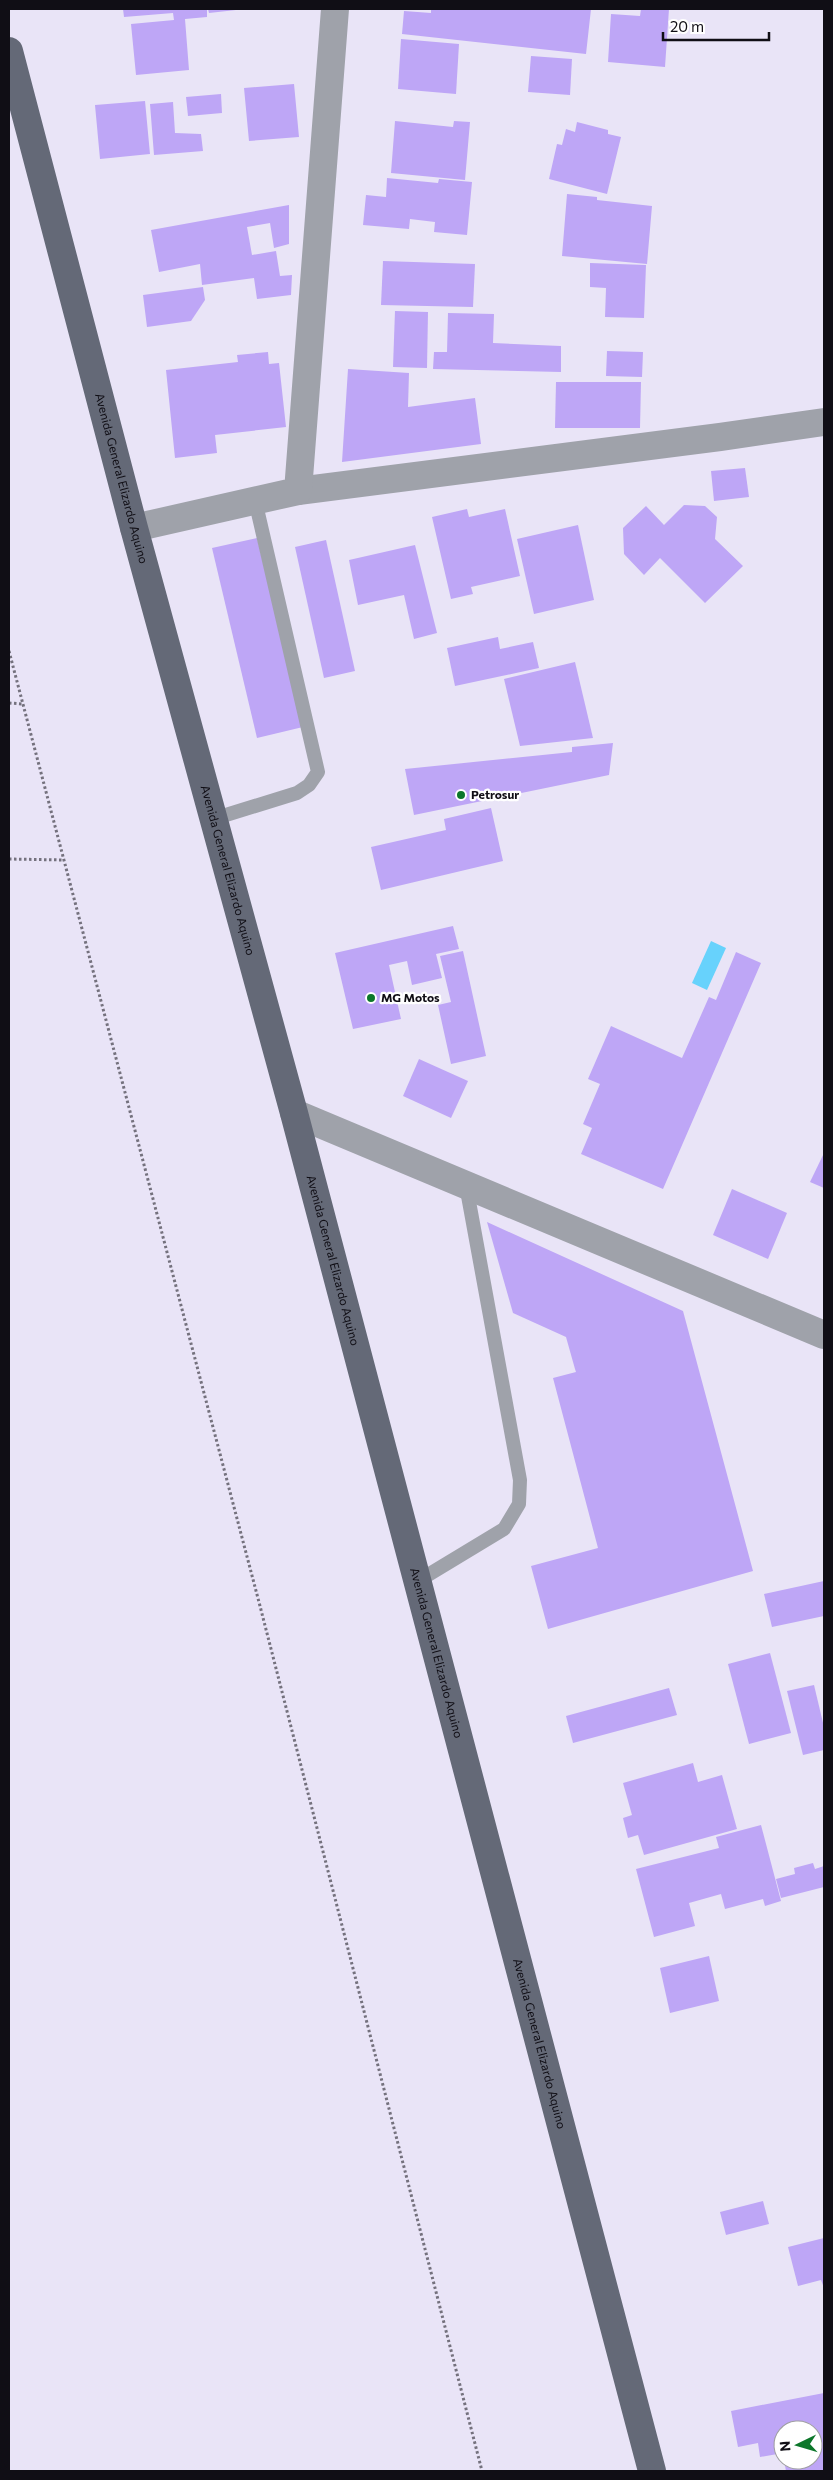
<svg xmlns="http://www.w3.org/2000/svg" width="833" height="2480" viewBox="0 0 833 2480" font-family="Commissioner,sans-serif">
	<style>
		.water { fill: #67d2fc }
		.building { fill: #bea6f6 }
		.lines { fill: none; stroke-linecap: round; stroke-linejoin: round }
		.path { stroke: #74717d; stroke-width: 3; stroke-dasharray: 2.5 2.5; stroke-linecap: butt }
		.lane { stroke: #9fa2aa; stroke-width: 14 }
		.street { stroke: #9fa2aa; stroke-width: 28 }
		.primary { stroke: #646977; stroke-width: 28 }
		.poi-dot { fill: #0c772a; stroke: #fff; stroke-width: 2 }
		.labels { text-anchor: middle; stroke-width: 4.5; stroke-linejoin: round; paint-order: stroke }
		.street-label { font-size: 12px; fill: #100e15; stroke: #fff }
		.poi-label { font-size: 12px; font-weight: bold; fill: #100e15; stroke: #fff; text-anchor: start }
	</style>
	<rect width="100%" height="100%" fill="#e9e4f7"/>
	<polygon class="water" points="711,941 726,948 707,990 692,983"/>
	<g class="building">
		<polygon points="123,9 207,9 207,17 185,19 189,70 136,75 131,24 174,20 173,13 124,17"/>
		<polygon points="208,9 236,9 236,10 209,13"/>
		<polygon points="431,9 591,9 586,54 402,34 404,11 431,13"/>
		<polygon points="641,9 669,9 665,67 608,62 611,14 640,16"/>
		<polygon points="401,39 459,44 456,94 398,89"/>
		<polygon points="531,56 572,59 570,95 528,92"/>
		<polygon points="294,84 299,137 249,141 244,88"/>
		<polygon points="221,94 222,113 188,116 186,97"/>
		<polygon points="145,101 150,154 100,159 95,105"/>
		<polygon points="173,102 175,133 201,134 203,151 154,155 150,104"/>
		<polygon points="395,121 453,127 454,121 470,122 465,180 391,173"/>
		<polygon points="577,122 608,130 608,134 621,137 607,194 549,179 557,144 562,145 566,129 575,132"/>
		<polygon points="387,178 438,183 439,179 472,182 467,235 434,232 435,222 410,219 409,229 363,225 366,195 386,197"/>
		<polygon points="567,194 597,197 597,200 652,206 647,264 562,256"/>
		<polygon points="289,205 289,244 274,248 270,223 247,227 252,255 276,251 280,276 292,275 291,295 257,299 254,278 202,285 200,264 159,272 151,230"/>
		<polygon points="383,261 475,264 473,307 381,305"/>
		<polygon points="590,263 646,265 644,318 605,317 606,288 590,287"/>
		<polygon points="203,287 205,300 191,321 147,327 143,295"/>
		<polygon points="395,311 428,312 427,368 393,367"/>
		<polygon points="448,313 494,314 493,343 561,346 561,372 433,369 434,352 447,352"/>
		<polygon points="607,351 643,352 642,377 606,376"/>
		<polygon points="268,352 269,364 279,363 286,427 215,435 217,453 175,458 166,370 238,362 237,355"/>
		<polygon points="348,369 409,373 408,407 475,398 481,444 342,462"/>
		<polygon points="556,382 641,382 640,428 555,428"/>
		<polygon points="745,468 749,497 714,501 711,471"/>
		<polygon points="684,505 705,506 717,517 715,539 743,566 705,603 660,558 644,575 624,554 623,528 646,506 664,525"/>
		<polygon points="467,509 469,517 505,509 520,576 471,587 473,594 451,599 432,517"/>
		<polygon points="578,525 594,600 534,614 517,539"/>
		<polygon points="257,538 303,727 257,738 212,548"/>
		<polygon points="326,540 355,671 324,678 295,547"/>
		<polygon points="415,545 437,633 414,639 404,595 358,605 349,560"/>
		<polygon points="498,637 500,649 533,642 539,668 455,686 447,648"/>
		<polygon points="575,662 593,738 520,746 504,679"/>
		<polygon points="613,743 609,775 414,815 405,769 572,752 572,747"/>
		<polygon points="491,808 503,861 381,890 371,847 446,830 444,819"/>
		<polygon points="453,926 459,949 436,954 442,978 412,985 407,961 389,965 401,1019 353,1029 335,953"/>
		<polygon points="463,951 486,1056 451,1064 438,1005 451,1002 440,956"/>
		<polygon points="736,952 761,963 663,1189 581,1154 592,1128 583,1124 600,1084 588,1079 611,1026 682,1058 709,997 716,1000"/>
		<polygon points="419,1059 468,1081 451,1118 403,1096"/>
		<polygon points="824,1153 824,1188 810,1182"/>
		<polygon points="732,1189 787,1213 768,1259 713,1235"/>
		<polygon points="487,1222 683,1311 753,1571 548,1629 531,1566 598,1548 553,1378 576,1372 575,1369 566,1337 513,1313"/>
		<polygon points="824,1581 824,1616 772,1627 764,1594"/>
		<polygon points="770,1653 791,1733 749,1744 728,1664"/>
		<polygon points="814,1685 824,1727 824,1750 803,1755 787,1691"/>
		<polygon points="669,1688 677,1715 573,1743 566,1716"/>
		<polygon points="693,1763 698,1782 722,1775 737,1829 644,1855 638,1835 628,1838 623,1818 632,1815 623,1783"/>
		<polygon points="761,1825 781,1901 765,1906 763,1899 725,1909 721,1894 689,1903 695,1926 654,1937 636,1869 719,1848 716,1837"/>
		<polygon points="813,1863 815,1869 824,1866 824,1887 781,1898 776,1879 795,1874 794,1868"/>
		<polygon points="709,1956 719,2001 670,2013 660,1968"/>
		<polygon points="763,2201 769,2224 726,2235 720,2212"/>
		<polygon points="824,2238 824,2288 821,2280 798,2286 788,2247"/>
		<polygon points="824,2393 824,2470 786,2471 784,2460 813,2460 813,2430 783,2430 783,2453 760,2457 758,2443 738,2447 731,2411"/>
	</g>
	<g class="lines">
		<g class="path">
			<polyline points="9,651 260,1606 482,2471"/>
			<polyline points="9,703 23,704"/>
			<polyline points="9,859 64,860"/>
		</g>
		<g class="lane">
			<polyline points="213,819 297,793 309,785 318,772 255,500"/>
			<polyline points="418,1581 504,1529 519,1504 520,1480 466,1185"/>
		</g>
		<g class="street">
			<polyline points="298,491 720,437 824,422"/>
			<polyline points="134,528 298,491 335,9"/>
			<polyline points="294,1113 824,1335"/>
		</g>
		<path class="primary" id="s1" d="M9,51L134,528L294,1113L652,2471"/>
	</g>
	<g class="poi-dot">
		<circle cx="461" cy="795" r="5"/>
		<circle cx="371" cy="998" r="5"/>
	</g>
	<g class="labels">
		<g class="street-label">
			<text dy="4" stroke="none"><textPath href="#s1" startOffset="442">Avenida General Elizardo Aquino</textPath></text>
			<text dy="4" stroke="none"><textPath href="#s1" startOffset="848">Avenida General Elizardo Aquino</textPath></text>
			<text dy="4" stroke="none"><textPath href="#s1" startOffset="1252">Avenida General Elizardo Aquino</textPath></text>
			<text dy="4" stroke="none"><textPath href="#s1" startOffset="1658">Avenida General Elizardo Aquino</textPath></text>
			<text dy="4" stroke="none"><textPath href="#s1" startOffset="2062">Avenida General Elizardo Aquino</textPath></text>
		</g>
		<g class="poi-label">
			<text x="471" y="799">Petrosur</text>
			<text x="381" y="1002">MG Motos</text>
		</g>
	</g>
	<rect width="833" height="2480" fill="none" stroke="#100e15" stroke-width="20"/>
	<g transform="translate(798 2445) rotate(265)"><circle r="24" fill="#ffffff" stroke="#9f9fa1"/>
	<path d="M0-4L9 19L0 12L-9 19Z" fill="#0c772a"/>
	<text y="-8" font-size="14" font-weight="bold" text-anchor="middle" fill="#100e15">N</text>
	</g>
	<path d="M663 32v8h106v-8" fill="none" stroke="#100e15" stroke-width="2.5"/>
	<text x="670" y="32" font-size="15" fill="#100e15" stroke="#ffffff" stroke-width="4" paint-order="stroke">20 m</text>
</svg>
